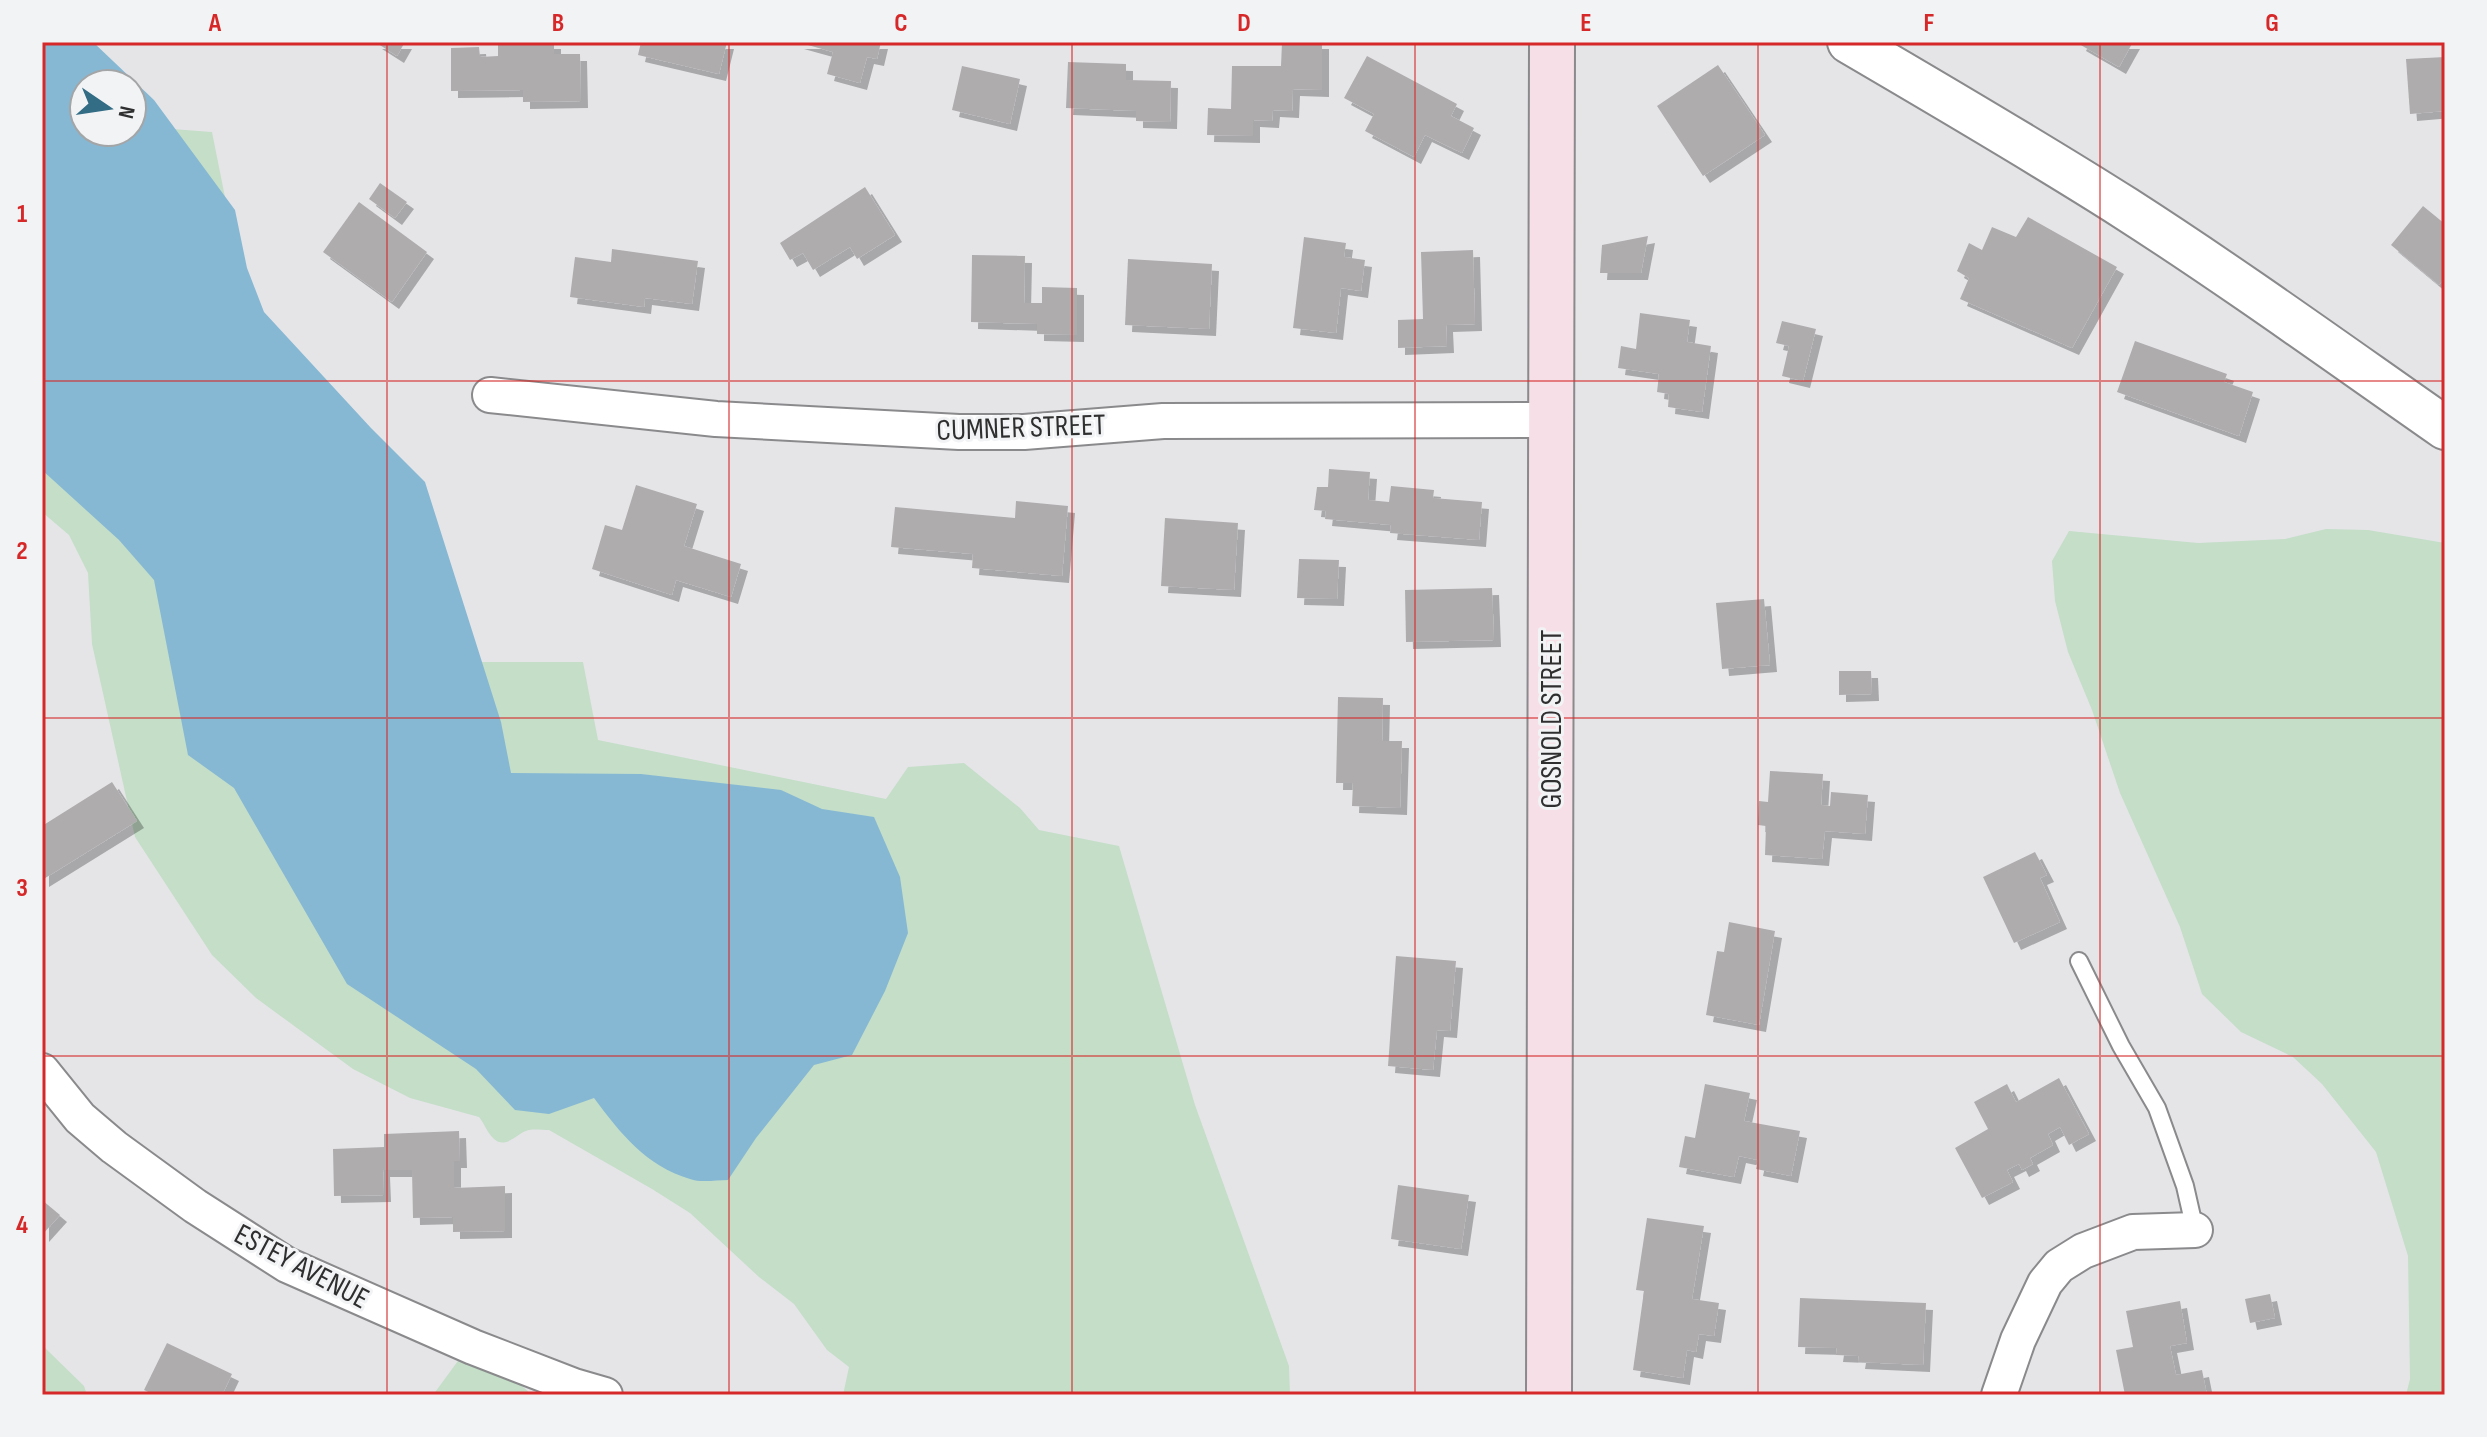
<svg xmlns="http://www.w3.org/2000/svg" width="2487" height="1437" viewBox="0 0 2487 1437" font-family="'Sofia Sans Condensed',sans-serif">
	<style>
		.green { fill: #c4dec8 }
		.water { fill: #86b8d4; fill-rule: evenodd }
		.building { fill: #afacae; filter: url(#shadow) }
		.lines { fill: none; stroke-linecap: round; stroke-linejoin: round }
		.service-casing { stroke: #8a8a8d; stroke-width: 20 }
		.minor-casing { stroke: #8a8a8d; stroke-width: 38 }
		.tertiary-casing { stroke: #8a8a8d; stroke-width: 46 }
		.secondary-casing { stroke: #8a8a8d; stroke-width: 48 }
		.service { stroke: #fff; stroke-width: 16 }
		.minor { stroke: #fff; stroke-width: 34 }
		.tertiary { stroke: #fff; stroke-width: 42 }
		.secondary { stroke: #f6dfe6; stroke-width: 44 }
		.grid { fill: none; stroke: #d62828; stroke-width: 2; stroke-opacity: 0.55 }
		.labels { text-anchor: middle; stroke-width: 6; stroke-linejoin: round; paint-order: stroke }
		.street-label { font-size: 30px; fill: #2f2f30; stroke: #f2f3f5 }
		.neatline { fill: none; stroke: #d62828; stroke-width: 3 }
		.grid-label { font-size: 26px; text-anchor: middle; font-weight: bold; fill: #d62828 }
	</style>
	<defs>
		<filter id="shadow"><feDropShadow dx="7" dy="7" stdDeviation="0" flood-color="#0004"/></filter>
	</defs>
	<rect width="100%" height="100%" fill="#e5e5e8"/>
	<g class="green">
		<path d="M42,120L84,132H132V126L212,132L318,662H583L598,740L886,799L908,767L964,763L1020,808L1039,830L1119,846L1195,1105L1289,1366L1290,1395H843L849,1367L827,1350L794,1304L759,1277L690,1213L652,1189L549,1130C543,1130 536,1129 529,1130C518,1132 506,1150 494,1139C488,1134 484,1123 479,1117L410,1098L353,1069L256,998L212,955L135,837L92,644L88,573L69,535L42,512Z"/>
		<polygon points="2326,529 2368,530 2445,543 2445,1395 2406,1395 2410,1379 2408,1256 2376,1152 2322,1084 2293,1057 2241,1032 2202,994 2180,927 2120,793 2092,710 2068,652 2055,601 2052,561 2069,531 2198,543 2285,539"/>
		<polygon points="42,1345 84,1386 87,1395 42,1395"/>
		<polygon points="463,1354 507,1372 532,1395 433,1395"/>
	</g>
	<path class="water" d="M42,42H93L154,100L235,210L247,268L264,312L371,428L425,482L501,722L511,773L641,774L781,790L822,809L874,817L900,877L908,933L885,991L852,1055L814,1065L756,1138L728,1180C716,1180 701,1183 690,1179C646,1166 620,1133 594,1098L549,1114L515,1110L476,1069L347,984L234,788L188,755L154,580L119,540L42,470ZM84,84H132V132H84Z"/>
	<g class="building">
		<polygon points="375,42 405,42 397,56"/>
		<polygon points="498,42 554,42 554,54 580,54 581,101 523,102 523,90 451,91 451,48 479,47 480,57 498,56"/>
		<polygon points="641,42 727,42 719,74 638,55"/>
		<polygon points="797,42 881,42 877,59 867,57 860,83 827,74 833,52"/>
		<polygon points="1282,42 1322,42 1322,90 1293,89 1292,111 1273,110 1272,121 1253,120 1253,136 1207,135 1208,108 1231,109 1232,66 1281,66"/>
		<polygon points="2080,42 2133,42 2119,67 2079,44"/>
		<polygon points="1367,56 1457,104 1451,116 1474,128 1462,153 1425,135 1414,157 1365,131 1374,114 1344,98"/>
		<polygon points="2445,57 2445,111 2410,114 2406,59"/>
		<polygon points="1068,62 1126,64 1126,80 1171,81 1170,122 1136,121 1136,111 1066,108"/>
		<polygon points="1718,65 1765,135 1703,176 1657,106"/>
		<polygon points="962,66 1020,79 1010,124 952,110"/>
		<polygon points="380,183 407,202 395,218 369,199"/>
		<polygon points="865,187 895,235 857,259 850,247 813,270 803,253 790,260 780,243"/>
		<polygon points="359,202 427,252 392,302 323,252"/>
		<polygon points="2423,206 2445,224 2445,277 2439,285 2391,245"/>
		<polygon points="2028,217 2117,267 2072,348 1960,299 1969,278 1957,271 1969,243 1982,250 1992,227 2016,237"/>
		<polygon points="1648,236 1641,273 1600,273 1602,245"/>
		<polygon points="1304,237 1346,243 1344,257 1365,260 1361,291 1341,288 1336,333 1293,328"/>
		<polygon points="612,249 698,261 692,304 645,298 644,307 570,297 575,257 611,262"/>
		<polygon points="1473,250 1475,324 1446,325 1447,346 1398,348 1398,320 1423,319 1421,252"/>
		<polygon points="972,255 1025,256 1024,303 1042,303 1042,287 1077,288 1077,335 1037,334 1037,324 971,322"/>
		<polygon points="1128,259 1212,264 1209,329 1125,325"/>
		<polygon points="1640,313 1690,320 1687,342 1711,346 1702,412 1668,407 1669,394 1657,392 1659,374 1618,368 1621,346 1636,349"/>
		<polygon points="1782,321 1816,329 1803,381 1782,376 1789,346 1776,343"/>
		<polygon points="2135,341 2227,374 2224,382 2253,392 2239,436 2117,392"/>
		<polygon points="1329,469 1370,472 1368,500 1389,502 1391,486 1434,490 1433,498 1482,502 1479,540 1390,533 1391,525 1325,519 1326,511 1314,510 1317,487 1328,487"/>
		<polygon points="636,485 697,504 684,546 741,564 731,597 676,580 672,595 592,569 605,525 622,530"/>
		<polygon points="1016,501 1068,506 1062,576 972,568 973,554 891,547 895,507 1015,518"/>
		<polygon points="1165,518 1238,523 1234,590 1161,586"/>
		<polygon points="1299,559 1339,560 1337,599 1297,598"/>
		<polygon points="1492,588 1494,640 1406,642 1405,590"/>
		<polygon points="1764,599 1770,665 1722,669 1716,603"/>
		<polygon points="1839,671 1871,671 1872,694 1839,695"/>
		<polygon points="1338,697 1383,698 1382,741 1402,741 1400,808 1352,806 1353,783 1336,783"/>
		<polygon points="1770,771 1823,774 1821,805 1830,806 1831,792 1868,795 1865,834 1825,831 1822,859 1765,855 1766,826 1758,825 1759,801 1768,802"/>
		<polygon points="112,782 137,821 42,880 42,826"/>
		<polygon points="2035,852 2047,875 2040,878 2060,922 2014,943 1983,877"/>
		<polygon points="1729,922 1775,931 1759,1025 1706,1015 1717,951 1724,952"/>
		<polygon points="1396,956 1456,961 1450,1031 1437,1030 1433,1070 1388,1066"/>
		<polygon points="2059,1078 2089,1134 2069,1145 2060,1127 2048,1134 2053,1145 2030,1158 2033,1164 2022,1170 2019,1164 2007,1170 2013,1182 1982,1198 1955,1148 1988,1129 1974,1102 2007,1084 2016,1102"/>
		<polygon points="1705,1084 1750,1093 1744,1121 1800,1131 1791,1176 1756,1169 1758,1160 1739,1156 1734,1177 1679,1167 1685,1136 1695,1138"/>
		<polygon points="459,1131 460,1161 454,1161 454,1188 505,1186 505,1231 453,1232 453,1217 413,1218 412,1170 383,1170 384,1195 334,1196 333,1149 384,1147 384,1134"/>
		<polygon points="1398,1185 1469,1195 1461,1249 1391,1239"/>
		<polygon points="42,1200 60,1215 42,1235"/>
		<polygon points="1647,1218 1704,1226 1692,1299 1719,1303 1714,1336 1699,1334 1696,1352 1687,1350 1683,1378 1633,1370 1644,1291 1636,1290"/>
		<polygon points="2270,1294 2275,1318 2250,1323 2245,1299"/>
		<polygon points="1800,1298 1926,1303 1923,1365 1858,1362 1859,1356 1836,1355 1837,1348 1798,1347"/>
		<polygon points="2180,1301 2187,1343 2170,1346 2176,1375 2202,1370 2207,1395 2125,1395 2116,1350 2133,1347 2126,1311"/>
		<polygon points="167,1343 232,1374 222,1395 155,1395 144,1390"/>
	</g>
	<g class="lines">
		<defs>
			<polyline id="service" points="2079,961 2121,1046 2157,1108 2185,1186 2195,1230"/>
			<g id="minor">
				<polyline points="490,395 716,419 959,432 1024,432 1163,421 1553,420"/>
				<polyline points="42,1071 80,1118 114,1147 195,1206 287,1265 473,1347 574,1386 605,1395"/>
				<polyline points="1999,1395 2018,1340 2045,1283 2059,1266 2083,1251 2133,1232 2195,1230"/>
			</g>
			<path id="tertiary" d="M1849,42C1941,96 2034,150 2125,208C2234,278 2339,354 2445,428"/>
			<polyline id="secondary" points="1549,1395 1552,42"/>
		</defs>
		<use href="#service" class="service-casing"/>
		<use href="#minor" class="minor-casing"/>
		<use href="#tertiary" class="tertiary-casing"/>
		<use href="#secondary" class="secondary-casing"/>
		<use href="#service" class="service"/>
		<use href="#minor" class="minor"/>
		<use href="#tertiary" class="tertiary"/>
		<use href="#secondary" class="secondary"/>
	</g>
	<path class="grid" d="M387,42V1395M729,42V1395M1072,42V1395M1415,42V1395M1758,42V1395M2100,42V1395M42,381H2445M42,718H2445M42,1056H2445"/>
	<g class="labels">
		<g class="street-label">
			<text transform="translate(1021 427) rotate(-2)" y="10">CUMNER STREET</text>
			<text transform="translate(1551 719) rotate(-90)" y="10">GOSNOLD STREET</text>
			<text transform="translate(302 1266) rotate(28)" y="10">ESTEY AVENUE</text>
		</g>
	</g>
	<rect width="2487" height="1437" fill="none" stroke="#f2f3f5" stroke-width="88"/>
	<g transform="translate(108 108) rotate(103)"><circle r="38" fill="#f2f3f5" stroke="#a4a5a6" stroke-width="2"/>
	<path d="M0-6L14 30L0 20L-14 30Z" fill="#326c85"/>
	<text y="-12" font-size="22" font-weight="bold" text-anchor="middle" fill="#2f2f30">N</text>
	</g>
	<rect x="44" y="44" width="2399" height="1349" class="neatline"/>
	<g class="grid-label">
		<text x="215" y="31">A</text>
		<text x="558" y="31">B</text>
		<text x="901" y="31">C</text>
		<text x="1244" y="31">D</text>
		<text x="1586" y="31">E</text>
		<text x="1929" y="31">F</text>
		<text x="2272" y="31">G</text>
		<text x="22" y="222">1</text>
		<text x="22" y="559">2</text>
		<text x="22" y="896">3</text>
		<text x="22" y="1233">4</text>
	</g>
</svg>
